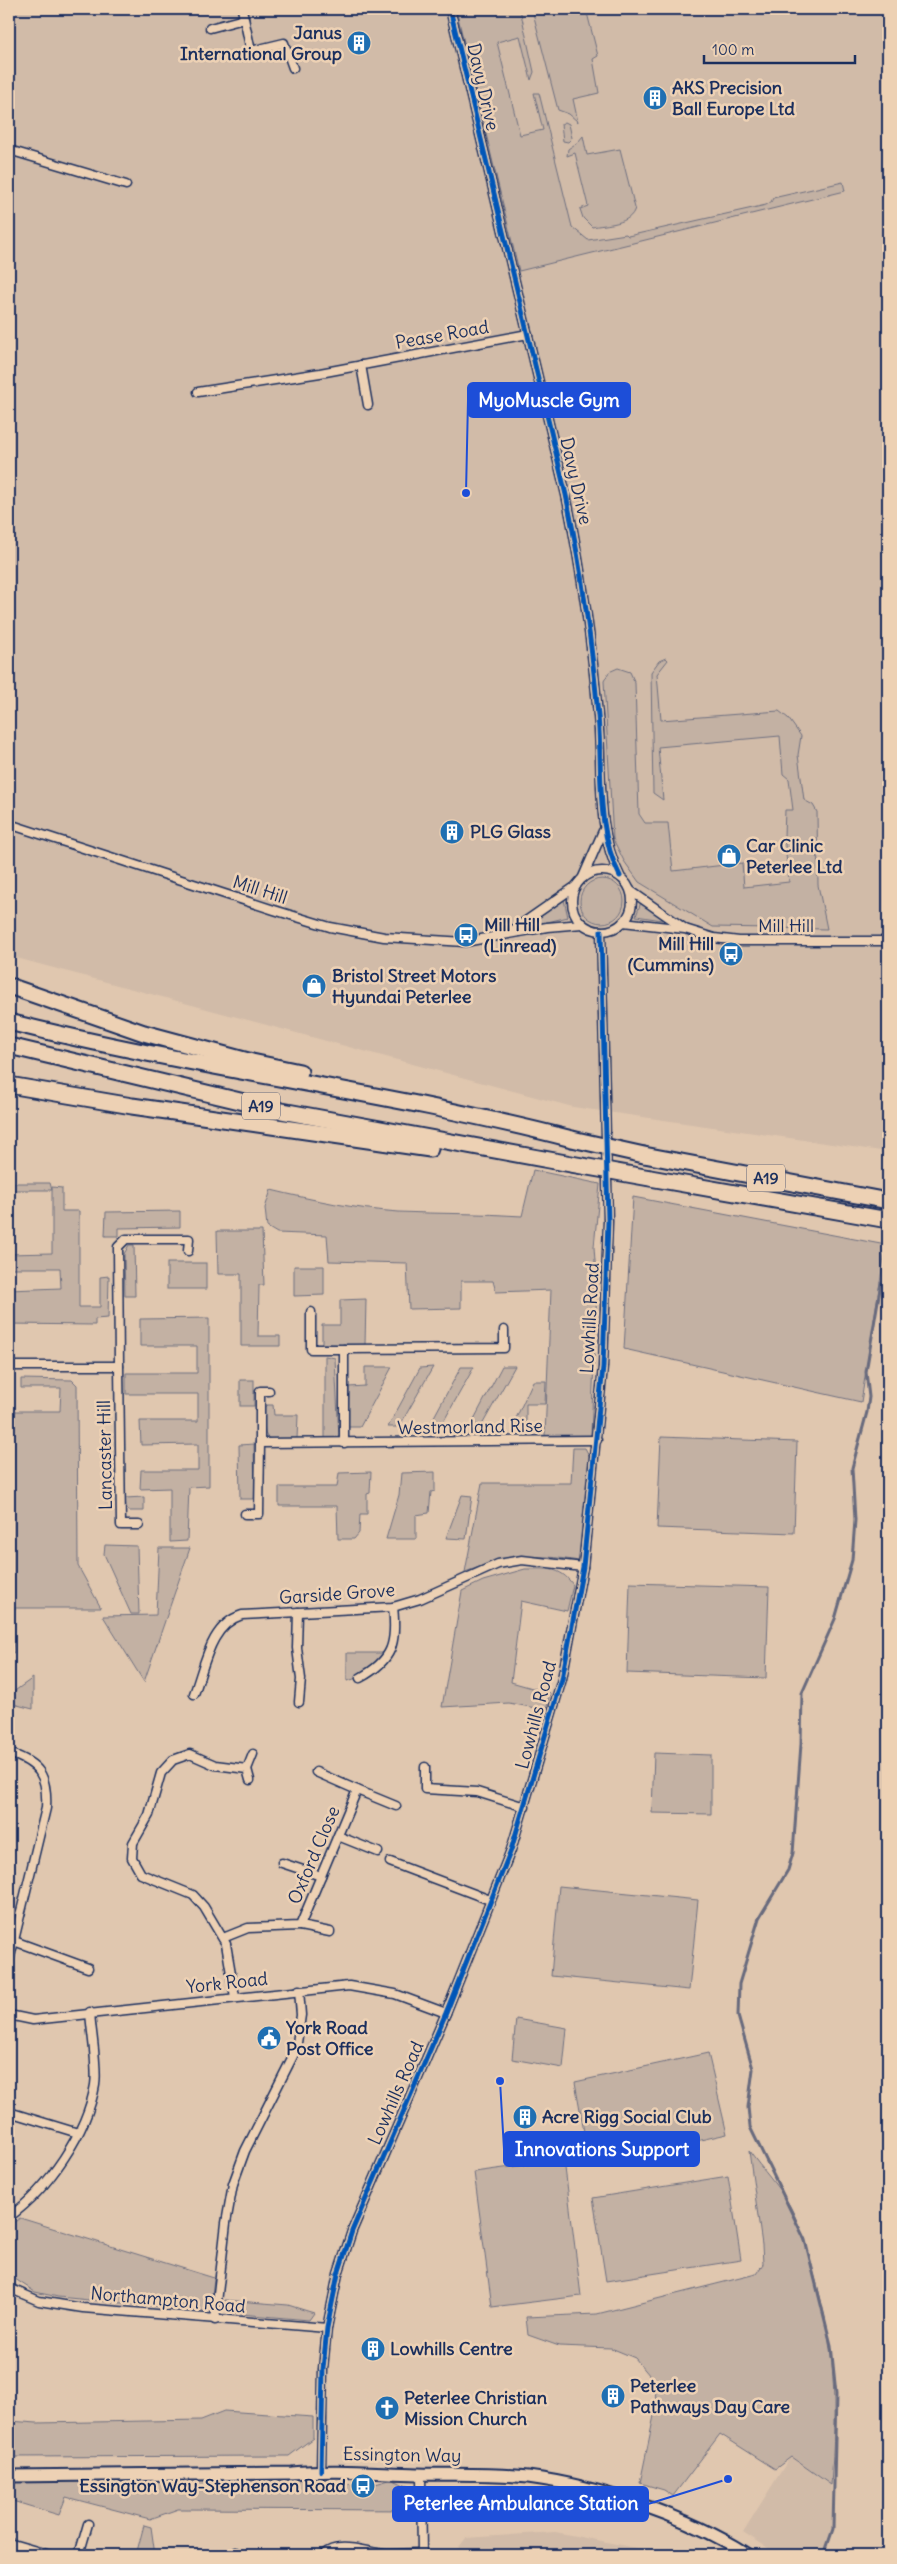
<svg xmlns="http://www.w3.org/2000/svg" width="897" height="2564" viewBox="0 0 897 2564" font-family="Delius,sans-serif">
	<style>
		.built { fill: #d1bba8 }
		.green { fill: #c3b1a3; stroke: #6f7080 }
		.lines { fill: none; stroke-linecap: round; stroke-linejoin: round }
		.stream { stroke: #676a7d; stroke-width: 3 }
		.street-casing { stroke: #1b2f5e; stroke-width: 11 }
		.secondary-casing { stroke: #1b2f5e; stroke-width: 15 }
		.highway-casing { stroke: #1b2f5e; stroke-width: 19 }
		.street { stroke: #edd1b4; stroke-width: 8 }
		.secondary { stroke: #edd1b4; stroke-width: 11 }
		.highway { stroke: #edd1b4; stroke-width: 15 }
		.highway-bridge-casing { stroke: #1b2f5e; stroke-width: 19; stroke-linecap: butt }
		.highway-bridge { stroke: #edd1b4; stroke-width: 15 }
		.cycleway-casing { stroke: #edd1b4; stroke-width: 8 }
		.cycleway { stroke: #0057b8; stroke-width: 5 }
		.labels { text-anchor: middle; stroke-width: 5; stroke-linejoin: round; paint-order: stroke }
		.shield { fill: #edd1b4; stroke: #5a6078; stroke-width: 1 }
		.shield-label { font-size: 16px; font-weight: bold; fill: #1b2f5e }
		.poi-label { font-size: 18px; font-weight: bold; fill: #1b2f5e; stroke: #edd1b4; text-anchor: start }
		.street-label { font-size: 18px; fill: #1b2f5e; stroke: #edd1b4 }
		.leader { fill: none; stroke: #1d4ed8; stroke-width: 2 }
		.callout-dot { fill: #1d4ed8; stroke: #edd1b4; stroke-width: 2 }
		.callout { fill: #1d4ed8; stroke: #1d4ed8; stroke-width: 2 }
		.callout-label { font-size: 19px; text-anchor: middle; font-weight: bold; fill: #fff }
	</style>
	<rect width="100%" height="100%" fill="#e0c7af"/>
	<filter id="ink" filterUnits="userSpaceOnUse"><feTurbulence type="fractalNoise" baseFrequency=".02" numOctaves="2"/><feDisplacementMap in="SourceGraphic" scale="10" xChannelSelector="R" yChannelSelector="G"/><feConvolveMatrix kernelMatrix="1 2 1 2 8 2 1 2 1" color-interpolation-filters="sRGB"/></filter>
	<g filter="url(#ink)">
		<g class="built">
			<polygon points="9,9 888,9 888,1152 573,1107 9,956"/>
			<polygon points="790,2457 831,2485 833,2532 822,2555 779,2555 743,2532"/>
			<polygon points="555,2532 672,2555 453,2555 466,2538"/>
		</g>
		<g class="green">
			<polygon points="456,9 520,9 534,72 531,80 520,36 497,42 520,135 543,130 534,93 539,93 572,227 588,240 626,234 628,236 766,205 771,202 773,198 843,182 845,191 519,271"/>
			<polygon points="532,9 586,9 598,56 593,59 599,93 573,99 578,122 569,114 558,110"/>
			<polygon points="565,122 569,124 572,138 568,142 563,141 561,124"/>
			<path d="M583,136L587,155L620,149L635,208C631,225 606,224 592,227L583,218L580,209L588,206L575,153L567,156L568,149L578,142Z"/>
			<polygon points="666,658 668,660 657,674 661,720 779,711 788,718 801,736 798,755 804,800 813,805 817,812 818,885 827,929 713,927 639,882 624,861 613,839 604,681 609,672 618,668 630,672 635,683 639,814 645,823 668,823 673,871 742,863 744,887 789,882 784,836 785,810 793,810 789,779 783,774 780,736 658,747 663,800 653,793 651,672 659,661"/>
			<circle cx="602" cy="901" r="22"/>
			<polygon points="564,900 568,917 531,926 530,924"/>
			<polygon points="641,902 669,921 636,916"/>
			<path d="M533,1170L600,1184L594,1247L597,1288L591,1436H545L551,1290L496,1292L493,1281H461V1308L409,1309L407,1263L329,1261L327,1235L277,1233L267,1227L265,1208L271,1190C313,1200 355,1209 399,1212C440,1214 481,1213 522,1216Z"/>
			<polygon points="9,1183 50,1183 52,1190 52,1187 62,1188 62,1211 79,1211 79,1307 100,1307 100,1277 109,1276 108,1318 95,1319 95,1325 9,1324 9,1290 61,1288 60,1268 9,1268 9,1254 52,1253 52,1190 9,1190"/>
			<polygon points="633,1197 886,1245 861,1402 624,1349"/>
			<polygon points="180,1211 180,1227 119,1228 119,1236 105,1236 106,1212"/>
			<polygon points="217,1231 262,1231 264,1285 259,1285 258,1336 280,1336 280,1346 241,1346 241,1274 218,1274"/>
			<polygon points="129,1245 134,1245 135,1296 125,1296 124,1254"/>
			<rect x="167" y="1263" width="39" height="26"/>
			<polygon points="294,1266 324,1266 324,1295 294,1296"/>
			<polygon points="366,1299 365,1345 322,1344 322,1325 340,1325 340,1300"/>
			<polygon points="209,1318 209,1486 189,1487 187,1541 170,1542 170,1488 140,1489 141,1470 198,1470 198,1444 141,1445 140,1421 198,1421 198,1394 126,1394 126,1373 197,1373 197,1346 140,1346 140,1319"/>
			<polygon points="325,1356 335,1358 339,1438 325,1438"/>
			<polygon points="502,1366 515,1366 482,1425 471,1425"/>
			<polygon points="365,1367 392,1367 360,1427 348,1427 349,1387 365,1386"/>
			<polygon points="433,1367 399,1427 388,1427 420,1368"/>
			<polygon points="461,1367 474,1367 441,1426 429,1426"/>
			<polygon points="21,1379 72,1380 77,1385 78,1566 101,1608 13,1608 14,1653 9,1651 9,1411 60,1411 61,1388 21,1388"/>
			<rect x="240" y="1380" width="14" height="26"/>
			<polygon points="533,1381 546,1381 545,1404 526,1404 526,1425 513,1425"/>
			<polygon points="267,1405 273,1405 274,1415 298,1415 297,1439 273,1440 267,1437 265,1433 263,1408"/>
			<polygon points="661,1437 797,1442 794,1533 657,1528"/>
			<polygon points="254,1444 255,1499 240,1499 239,1445"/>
			<path d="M573,1448H585L591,1459L579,1561C530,1553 512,1555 465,1572L482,1483H571Z"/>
			<polygon points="371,1472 370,1493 367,1494 367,1514 360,1514 359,1533 354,1539 338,1539 337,1506 279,1506 279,1487 337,1487 339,1473"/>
			<polygon points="435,1472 435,1491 431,1492 429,1513 416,1515 416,1539 386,1539 399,1495 401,1473"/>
			<polygon points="462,1495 472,1496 466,1539 446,1538"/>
			<polygon points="144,1497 144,1511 129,1511 126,1507 125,1498"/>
			<polygon points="105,1545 137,1546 139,1614 131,1614 104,1554"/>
			<polygon points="159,1548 190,1548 144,1682 103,1616 156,1615"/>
			<path d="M525,1569C547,1569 560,1566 573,1585L567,1611L521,1601L511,1682L550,1693L546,1710L509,1703L442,1707L462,1591L483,1581Z"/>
			<polygon points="630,1583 769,1587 766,1678 627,1673"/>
			<path d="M347,1653H386C376,1668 364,1677 347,1681Z"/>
			<polygon points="33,1678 33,1709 9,1703 9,1695"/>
			<polygon points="654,1753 711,1755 711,1814 652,1813"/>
			<polygon points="559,1886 698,1900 689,1990 551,1976"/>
			<polygon points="516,2019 567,2028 563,2068 512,2059"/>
			<polygon points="708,2053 727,2134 590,2165 575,2082"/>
			<path d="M749,2151C762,2169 779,2187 790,2206C801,2227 806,2248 813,2270C836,2349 837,2403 831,2485L791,2457L775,2469L720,2434L673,2496L664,2490L640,2483L656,2406L655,2382L635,2358L611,2348L559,2346L528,2335L526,2317L597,2314L756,2274L763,2264L762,2245Z"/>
			<polygon points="564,2160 581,2296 492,2307 474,2172"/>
			<polygon points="728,2176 741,2260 606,2281 593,2198"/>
			<polygon points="20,2218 214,2278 211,2304 205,2311 58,2297 35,2292 9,2275 9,2226"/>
			<polygon points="225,2300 288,2305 314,2313 309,2320 230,2313 224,2306"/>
			<polygon points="224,2411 313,2417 313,2438 289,2456 9,2457 9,2421 37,2423 201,2420"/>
			<path d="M9,2479H322C346,2485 368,2489 391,2479L412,2488L416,2510L178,2509L150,2519L66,2497L59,2515L9,2500Z"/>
			<polygon points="144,2525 151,2527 155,2555 136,2555"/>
		</g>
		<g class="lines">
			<polyline class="stream" points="824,2555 833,2529 836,2394 831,2345 805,2240 750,2127 748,2107 753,2069 738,2016 739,1984 759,1918 788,1870 793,1853 801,1744 802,1693 835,1619 852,1560 855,1520 852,1468 867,1412 869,1397 866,1372 881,1283"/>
			<defs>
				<g id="street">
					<polyline points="242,9 251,51 284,43 293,68"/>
					<path d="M450,9L566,495C581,568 592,642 598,716C603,770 595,828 620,876"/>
					<polyline points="210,28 244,19"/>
					<polyline points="9,150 126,185"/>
					<polyline points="361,365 368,405"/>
					<polyline points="198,392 320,373 528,334"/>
					<polyline points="9,824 274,910 330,927 384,937 465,942 547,927 582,924"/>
					<circle cx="602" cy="901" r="30"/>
					<polyline points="583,877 603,831"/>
					<polyline points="631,891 684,928"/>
					<polyline points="623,922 685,929 714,938 739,941 888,941"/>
					<polyline points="510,932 576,886"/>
					<polyline points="311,1312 311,1349 344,1349"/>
					<polyline points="9,1366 119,1366 121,1525 139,1525"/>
					<polyline points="119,1366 118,1247 126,1239 189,1239 188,1251"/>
					<polyline points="260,1443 260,1391 269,1391"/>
					<polyline points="344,1443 344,1349 504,1348 504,1330"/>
					<polyline points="245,1514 259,1514 260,1443 597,1440"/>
					<polyline points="298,1612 297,1648 301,1679 299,1702"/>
					<path d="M360,1678C393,1660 397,1643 393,1607"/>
					<path d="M194,1694C205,1665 210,1625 242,1615L393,1607L420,1599L498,1564L522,1560L583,1567"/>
					<path d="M9,1753C39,1763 48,1775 46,1808L9,1961"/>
					<polyline points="425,1767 425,1789 477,1792 525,1807"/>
					<polyline points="247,1769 253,1754"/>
					<polyline points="316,1772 357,1790"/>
					<polyline points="338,1836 378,1852"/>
					<polyline points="390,1862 490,1900"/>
					<polyline points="282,1863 321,1876"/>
					<polyline points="300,1926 330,1932"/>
					<polyline points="223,1938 248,1928 300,1926 357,1790 396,1806"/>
					<polyline points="14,1941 88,1968"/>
					<polyline points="235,1997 226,1944 204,1907 193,1895 141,1874 132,1858 133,1843 149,1815 161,1773 173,1760 190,1754 215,1765 247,1769 250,1780"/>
					<polyline points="9,2015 33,2020 349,1986 395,1994 446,2013"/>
					<polyline points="9,2112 78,2133"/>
					<path d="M9,2217C48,2189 87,2133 95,2085C98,2068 91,2031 90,2012"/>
					<polyline points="9,2288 39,2301 83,2308 327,2328"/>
					<polyline points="215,2320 226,2223 233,2184 245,2151 296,2050 301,2015 299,1990"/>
					<polyline points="321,2471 323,2369 327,2328 338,2274 352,2231 446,2013 511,1850 562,1679 583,1567 603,1367 608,1221 601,931"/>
					<polyline points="421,2474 422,2555"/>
					<polyline points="9,2543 50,2555"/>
					<polyline points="236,2552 236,2555"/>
					<polyline points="79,2555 88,2524"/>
					<path d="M323,2555C339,2540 367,2553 387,2554C398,2554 410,2553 422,2553"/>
				</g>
				<path id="secondary" d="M9,2476L292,2473C334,2469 376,2473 418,2474C455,2475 491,2473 528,2477C598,2486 690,2517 749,2555"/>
				<g id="highway">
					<polyline points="9,986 144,1033 252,1062 300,1072"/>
					<path d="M9,1022C195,1069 386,1091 572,1139"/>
					<polyline points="9,1046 282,1111 571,1164"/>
					<polyline points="9,1085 132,1106 430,1149"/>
					<polyline points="644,1155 888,1201"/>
					<polyline points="650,1178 888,1220"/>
				</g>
			</defs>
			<use href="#street" class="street-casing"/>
			<use href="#secondary" class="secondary-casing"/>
			<use href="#highway" class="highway-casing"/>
			<use href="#street" class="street"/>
			<use href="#secondary" class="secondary"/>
			<use href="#highway" class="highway"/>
			<defs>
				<g id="highway-bridge">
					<polyline points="572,1139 644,1155"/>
					<polyline points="571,1164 650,1178"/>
				</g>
			</defs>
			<use href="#highway-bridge" class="highway-bridge-casing"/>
			<use href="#highway-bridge" class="highway-bridge"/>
			<defs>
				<g id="cycleway">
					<path d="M450,9L566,495C581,568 592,642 598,716C603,770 595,828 620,876"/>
					<polyline points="321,2471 323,2369 327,2328 338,2274 352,2231 446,2013 511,1850 562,1679 583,1567 603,1367 608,1221 601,931"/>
				</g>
			</defs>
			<use href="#cycleway" class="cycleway-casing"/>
			<use href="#cycleway" class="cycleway"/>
		</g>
	</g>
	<defs>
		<symbol id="building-disc" viewBox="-11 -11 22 22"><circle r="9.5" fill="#1f6fb2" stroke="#edd1b4"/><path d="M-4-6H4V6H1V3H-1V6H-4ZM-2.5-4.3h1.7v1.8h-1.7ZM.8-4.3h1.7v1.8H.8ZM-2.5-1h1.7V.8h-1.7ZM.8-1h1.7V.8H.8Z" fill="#fff"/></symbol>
		<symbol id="shop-disc" viewBox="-11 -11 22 22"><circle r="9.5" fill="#1f6fb2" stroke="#edd1b4"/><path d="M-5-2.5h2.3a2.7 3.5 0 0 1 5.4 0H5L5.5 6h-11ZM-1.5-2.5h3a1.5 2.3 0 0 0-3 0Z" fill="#fff"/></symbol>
		<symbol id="bus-disc" viewBox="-11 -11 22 22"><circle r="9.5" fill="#1f6fb2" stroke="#edd1b4"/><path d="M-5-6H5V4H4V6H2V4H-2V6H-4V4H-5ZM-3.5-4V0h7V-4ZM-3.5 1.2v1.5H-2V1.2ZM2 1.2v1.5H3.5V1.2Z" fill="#fff"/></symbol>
		<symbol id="civic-disc" viewBox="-11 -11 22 22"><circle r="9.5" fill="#1f6fb2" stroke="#edd1b4"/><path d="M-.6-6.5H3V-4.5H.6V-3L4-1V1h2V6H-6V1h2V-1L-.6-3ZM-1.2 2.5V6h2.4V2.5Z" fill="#fff"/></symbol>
		<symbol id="church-disc" viewBox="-11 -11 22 22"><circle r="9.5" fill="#1f6fb2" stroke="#edd1b4"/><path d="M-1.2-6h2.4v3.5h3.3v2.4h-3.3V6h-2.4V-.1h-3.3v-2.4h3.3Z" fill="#fff"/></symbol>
	</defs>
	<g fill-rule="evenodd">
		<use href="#building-disc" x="345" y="29" width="28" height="28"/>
		<use href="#building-disc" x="641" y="84" width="28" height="28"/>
		<use href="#building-disc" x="438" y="818" width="28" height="28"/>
		<use href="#shop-disc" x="715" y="842" width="28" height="28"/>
		<use href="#bus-disc" x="452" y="921" width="28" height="28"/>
		<use href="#bus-disc" x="717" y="940" width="28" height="28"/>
		<use href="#shop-disc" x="300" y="972" width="28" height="28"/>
		<use href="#civic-disc" x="255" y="2024" width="28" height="28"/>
		<use href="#building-disc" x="511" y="2103" width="28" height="28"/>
		<use href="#building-disc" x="359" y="2335" width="28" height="28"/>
		<use href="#building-disc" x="599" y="2382" width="28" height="28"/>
		<use href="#church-disc" x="373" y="2394" width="28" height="28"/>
		<use href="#bus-disc" x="349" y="2472" width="28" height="28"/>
	</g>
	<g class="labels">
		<g class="shield">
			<rect x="242" y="1092.5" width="38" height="27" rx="4"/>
			<rect x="747" y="1164.5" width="38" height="27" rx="4"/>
		</g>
		<g class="shield-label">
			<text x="261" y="1112">A19</text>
			<text x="766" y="1184">A19</text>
		</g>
		<g class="poi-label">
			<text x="342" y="39" text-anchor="end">Janus<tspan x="342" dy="21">International Group</tspan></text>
			<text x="672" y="94">AKS Precision<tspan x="672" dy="21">Ball Europe Ltd</tspan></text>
			<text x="470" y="838">PLG Glass</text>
			<text x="746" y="852">Car Clinic<tspan x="746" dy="21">Peterlee Ltd</tspan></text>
			<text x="484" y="931">Mill Hill<tspan x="484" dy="21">(Linread)</tspan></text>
			<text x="714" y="950" text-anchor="end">Mill Hill<tspan x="714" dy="21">(Cummins)</tspan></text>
			<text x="332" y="982">Bristol Street Motors<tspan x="332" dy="21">Hyundai Peterlee</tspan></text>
			<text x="286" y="2034">York Road<tspan x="286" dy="21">Post Office</tspan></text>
			<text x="542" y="2123">Acre Rigg Social Club</text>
			<text x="390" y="2355">Lowhills Centre</text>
			<text x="630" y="2392">Peterlee<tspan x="630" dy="21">Pathways Day Care</tspan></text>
			<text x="404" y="2404">Peterlee Christian<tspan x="404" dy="21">Mission Church</tspan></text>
			<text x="346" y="2492" text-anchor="end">Essington Way-Stephenson Road</text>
		</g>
		<g class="street-label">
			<text transform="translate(483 87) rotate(77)" y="6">Davy Drive</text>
			<text transform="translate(442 335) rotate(-10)" y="6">Pease Road</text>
			<text transform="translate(576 481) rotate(77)" y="6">Davy Drive</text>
			<text transform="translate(260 890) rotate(18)" y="6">Mill Hill</text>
			<text x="786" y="932">Mill Hill</text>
			<text transform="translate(590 1318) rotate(-87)" y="6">Lowhills Road</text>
			<text transform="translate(470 1427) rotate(-1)" y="6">Westmorland Rise</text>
			<text transform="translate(105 1455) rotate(-91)" y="6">Lancaster Hill</text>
			<text transform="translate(337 1594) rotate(-4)" y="6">Garside Grove</text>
			<text transform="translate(536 1715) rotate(-75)" y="6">Lowhills Road</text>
			<text transform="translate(314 1855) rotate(-67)" y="6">Oxford Close</text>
			<text transform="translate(227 1983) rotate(-6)" y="6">York Road</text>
			<text transform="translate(396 2093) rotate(-66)" y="6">Lowhills Road</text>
			<text transform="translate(168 2300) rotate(5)" y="6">Northampton Road</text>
			<text transform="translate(402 2455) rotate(1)" y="6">Essington Way</text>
		</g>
	</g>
	<path class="leader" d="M466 493L468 400M500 2081L504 2149M728 2479L648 2504"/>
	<g class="callout-dot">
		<circle cx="466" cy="493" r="5"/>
		<circle cx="500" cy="2081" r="5"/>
		<circle cx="728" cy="2479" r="5"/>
	</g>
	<g class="callout">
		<rect x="468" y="383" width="162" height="34" rx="5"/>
		<rect x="504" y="2132" width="195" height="34" rx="5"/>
		<rect x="393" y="2487" width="255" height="34" rx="5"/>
	</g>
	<g class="callout-label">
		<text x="549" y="407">MyoMuscle Gym</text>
		<text x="602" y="2156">Innovations Support</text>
		<text x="521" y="2510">Peterlee Ambulance Station</text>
	</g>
	<rect width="897" height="2564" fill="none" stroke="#edd1b4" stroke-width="30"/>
	<rect x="15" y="15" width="867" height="2534" fill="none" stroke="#1b2f5e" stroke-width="2" filter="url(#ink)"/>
	<path d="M704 55v8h151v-8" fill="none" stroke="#1b2f5e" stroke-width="2.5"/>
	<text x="712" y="55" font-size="15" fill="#1b2f5e" stroke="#edd1b4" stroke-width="4" paint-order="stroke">100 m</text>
</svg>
